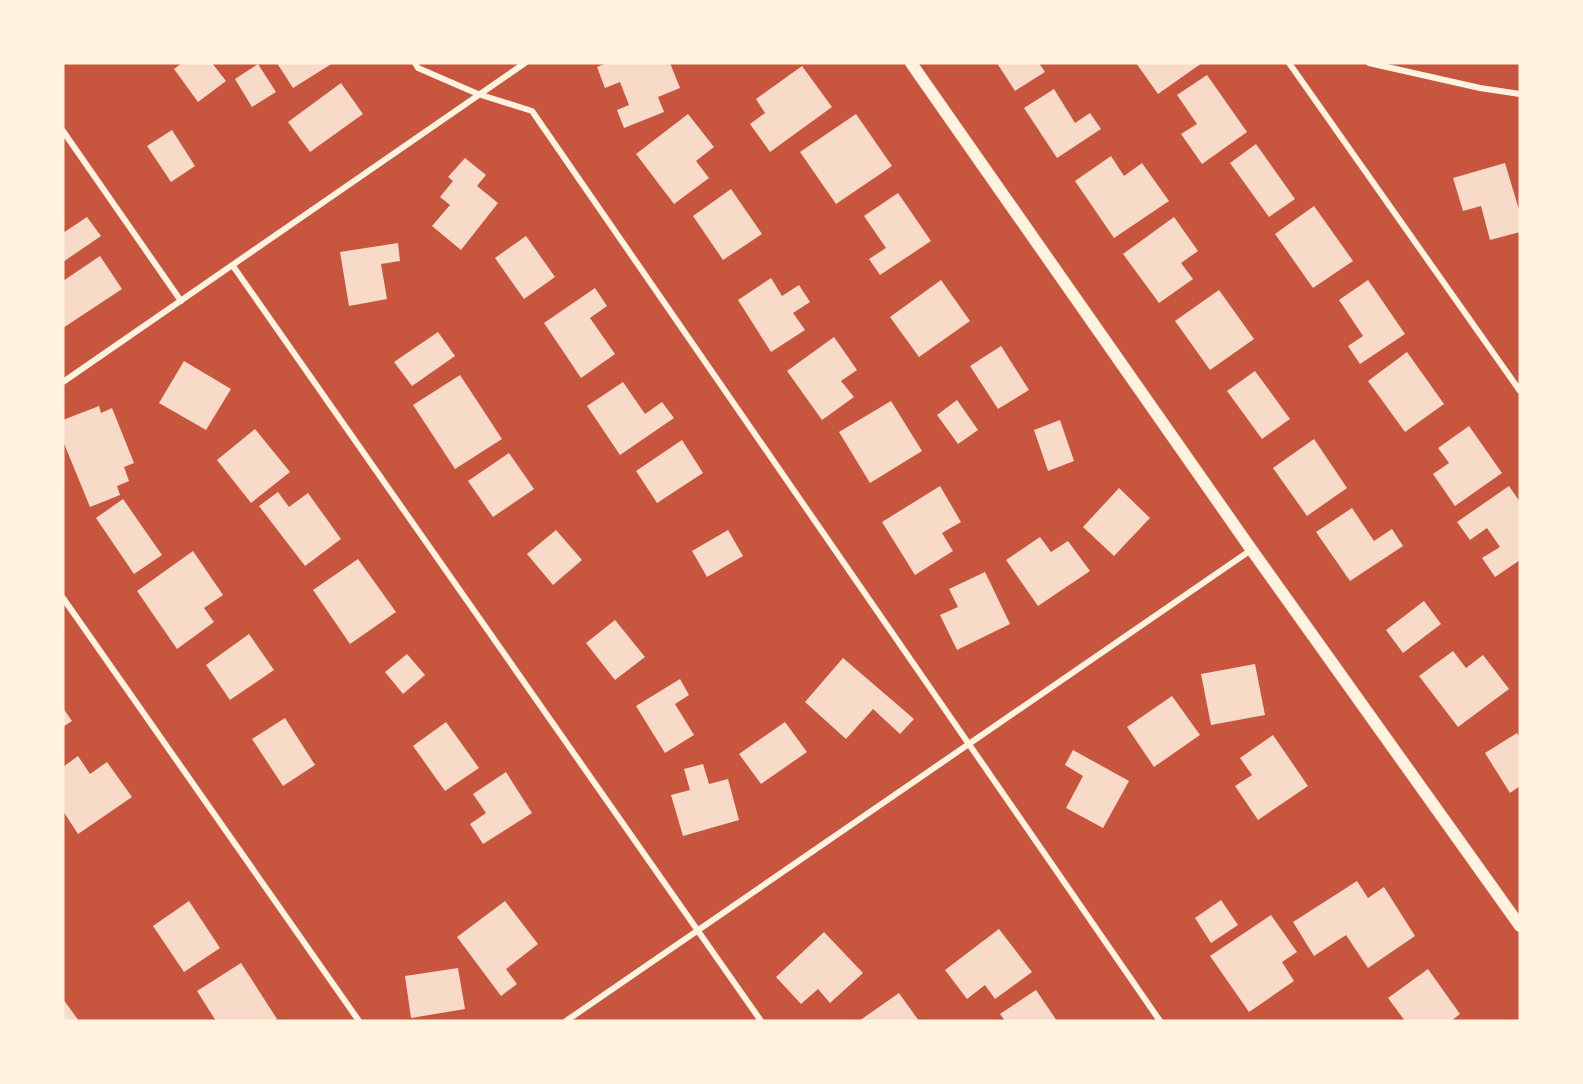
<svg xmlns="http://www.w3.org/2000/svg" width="1583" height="1084" viewBox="0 0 1583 1084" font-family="Karla,sans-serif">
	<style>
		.building { fill: #f7dbc8 }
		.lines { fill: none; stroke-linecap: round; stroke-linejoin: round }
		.minor { stroke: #fff3e0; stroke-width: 6 }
		.secondary { stroke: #fff3e0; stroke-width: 12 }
	</style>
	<rect width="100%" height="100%" fill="#c8553d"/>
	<g class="building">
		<polygon points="182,63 212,63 226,81 198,102 174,69"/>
		<polygon points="277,63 333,63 293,88"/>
		<polygon points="607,63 670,63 680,88 658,97 664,112 624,128 617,110 629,105 620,82 605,88 597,67"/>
		<polygon points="997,63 1039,63 1045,72 1015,91"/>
		<polygon points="1136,63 1202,63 1158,94"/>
		<polygon points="258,64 276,92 252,107 235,79"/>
		<polygon points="802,66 832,107 770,152 750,124 765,113 756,99"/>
		<polygon points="1207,75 1247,132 1202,164 1181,134 1197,124 1177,95"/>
		<polygon points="341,83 363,114 310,152 288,122"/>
		<polygon points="1054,89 1075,123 1090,113 1101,129 1057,158 1024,108"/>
		<polygon points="688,114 714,147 696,161 709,178 674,204 636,154"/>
		<polygon points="856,114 892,166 836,204 800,152"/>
		<polygon points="172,130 195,166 171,182 147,146"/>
		<polygon points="1256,144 1295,199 1269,217 1230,163"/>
		<polygon points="1111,156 1124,176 1142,163 1169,201 1114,238 1075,181"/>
		<polygon points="465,158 486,175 477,186 498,203 461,250 432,226 450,205 440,197 453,181 448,177"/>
		<polygon points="1505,163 1520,213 1520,232 1490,240 1481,206 1463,211 1453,178"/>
		<polygon points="731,189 762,234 723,260 693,216"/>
		<polygon points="898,193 931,241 880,275 869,259 886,248 864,216"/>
		<polygon points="1314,206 1353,261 1313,288 1275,234"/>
		<polygon points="87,217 101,236 63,262 63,233"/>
		<polygon points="1174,217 1198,251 1181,263 1193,279 1159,303 1123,254"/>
		<polygon points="526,236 555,277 524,299 495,258"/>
		<polygon points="398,243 400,261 381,264 387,299 349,306 340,252"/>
		<polygon points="100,256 122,289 63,328 63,281"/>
		<polygon points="771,278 782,296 799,285 810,302 793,313 805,330 771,352 738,300"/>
		<polygon points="941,280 970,321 919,357 890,317"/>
		<polygon points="1368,280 1405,334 1360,364 1348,346 1363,336 1339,300"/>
		<polygon points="595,288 607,306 590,318 615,354 581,378 544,323"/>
		<polygon points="1219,290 1254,339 1210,370 1175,321"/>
		<polygon points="438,332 455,356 412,386 394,362"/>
		<polygon points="834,337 857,370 841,381 854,397 822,420 787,371"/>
		<polygon points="1001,346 1029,390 998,409 970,366"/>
		<polygon points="1407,352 1444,404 1405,432 1368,381"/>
		<polygon points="184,361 231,389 206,430 159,403"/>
		<polygon points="1255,371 1290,419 1262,439 1227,391"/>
		<polygon points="460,375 502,439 455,469 413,405"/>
		<polygon points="623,382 645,414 662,402 674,418 620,455 587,406"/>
		<polygon points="957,400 978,430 958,444 937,415"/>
		<polygon points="891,401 922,451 870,483 839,432"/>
		<polygon points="99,406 101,413 112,408 134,463 124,467 129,481 117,486 120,495 90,507 63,441 63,420"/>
		<polygon points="1060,420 1074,461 1048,471 1034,430"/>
		<polygon points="1469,426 1502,473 1455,506 1433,474 1449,463 1438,448"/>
		<polygon points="255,429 290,472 251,503 217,460"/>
		<polygon points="1314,439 1347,488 1307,516 1273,468"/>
		<polygon points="682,440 703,473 657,503 636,471"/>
		<polygon points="509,453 534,489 493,517 468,481"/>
		<polygon points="940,486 961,522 942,533 953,551 915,575 882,522"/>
		<polygon points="1509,486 1520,502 1520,560 1495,577 1482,558 1500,547 1487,528 1470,540 1457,522"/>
		<polygon points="1119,488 1150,518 1114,556 1083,527"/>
		<polygon points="278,492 289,507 308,493 341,539 305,566 259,506"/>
		<polygon points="123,499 162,555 134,574 96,518"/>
		<polygon points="1352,508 1374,541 1392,529 1403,546 1350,581 1316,532"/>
		<polygon points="556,530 582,560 553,585 527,554"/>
		<polygon points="728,530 743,556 707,577 692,551"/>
		<polygon points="1040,537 1051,552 1068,541 1090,571 1038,606 1006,560"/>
		<polygon points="193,551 223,595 204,608 214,622 177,649 137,591"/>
		<polygon points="358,559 396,612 350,644 313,590"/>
		<polygon points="985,572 1010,624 957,650 940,615 958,607 949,589"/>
		<polygon points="1424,601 1441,624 1403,653 1386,630"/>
		<polygon points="615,620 645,657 615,680 586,643"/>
		<polygon points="249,634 274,670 230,700 206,665"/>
		<polygon points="1453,651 1466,668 1483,655 1509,689 1458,727 1419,676"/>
		<polygon points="407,654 425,675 403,694 385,672"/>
		<polygon points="843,658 914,719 900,734 873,709 846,739 805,702"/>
		<polygon points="1255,664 1265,715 1211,725 1201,674"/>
		<polygon points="680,679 689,695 675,704 694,735 665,753 636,706"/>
		<polygon points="1172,696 1200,735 1154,767 1127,727"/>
		<polygon points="63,708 72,721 63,727"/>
		<polygon points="285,718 315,765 283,786 252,739"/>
		<polygon points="446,722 479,768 445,791 413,746"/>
		<polygon points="785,722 807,752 761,784 739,754"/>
		<polygon points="1517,733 1520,738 1520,786 1510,793 1485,753"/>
		<polygon points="1273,735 1308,786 1258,820 1235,786 1252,775 1240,758"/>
		<polygon points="1073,750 1129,781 1103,828 1066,808 1083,776 1065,765"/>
		<polygon points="78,756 90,774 107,762 132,797 78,834 63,811 63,767"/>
		<polygon points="703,764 709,784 728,779 739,820 683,836 671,795 690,790 684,769"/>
		<polygon points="506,772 532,813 483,844 470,824 486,813 473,794"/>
		<polygon points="1357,881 1368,898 1384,887 1415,936 1368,968 1346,935 1314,956 1293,922"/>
		<polygon points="1221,900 1238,925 1211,943 1195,918"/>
		<polygon points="189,901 220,948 184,972 153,926"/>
		<polygon points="505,901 538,944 506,969 517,984 501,996 457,937"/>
		<polygon points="1271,915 1297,952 1282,962 1294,981 1249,1012 1210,956"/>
		<polygon points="999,929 1032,972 995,999 985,985 967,999 945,970"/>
		<polygon points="824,932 863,973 830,1003 818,989 801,1004 776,977"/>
		<polygon points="241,963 277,1019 274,1021 216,1021 197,991"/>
		<polygon points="458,968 465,1009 411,1018 405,976"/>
		<polygon points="1428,969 1460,1014 1451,1021 1405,1021 1388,998"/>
		<polygon points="1036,990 1057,1021 1005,1021 1000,1014"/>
		<polygon points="899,993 919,1021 859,1021"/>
		<polygon points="63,999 79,1021 63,1021"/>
	</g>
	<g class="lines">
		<g class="minor">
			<polyline points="415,63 418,68 478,94 532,111 1160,1021"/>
			<polyline points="1289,63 1520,391"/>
			<polyline points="1369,63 1480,88 1520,94"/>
			<polyline points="63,131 181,301"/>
			<polyline points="233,266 761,1021"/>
			<polyline points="63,382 525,63"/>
			<polyline points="63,598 359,1021"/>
			<polyline points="566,1021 1251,550"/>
		</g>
		<polyline class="secondary" points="911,63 1251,549 1520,926"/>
	</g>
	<rect width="1583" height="1084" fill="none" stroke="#fff3e0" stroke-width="129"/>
</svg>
